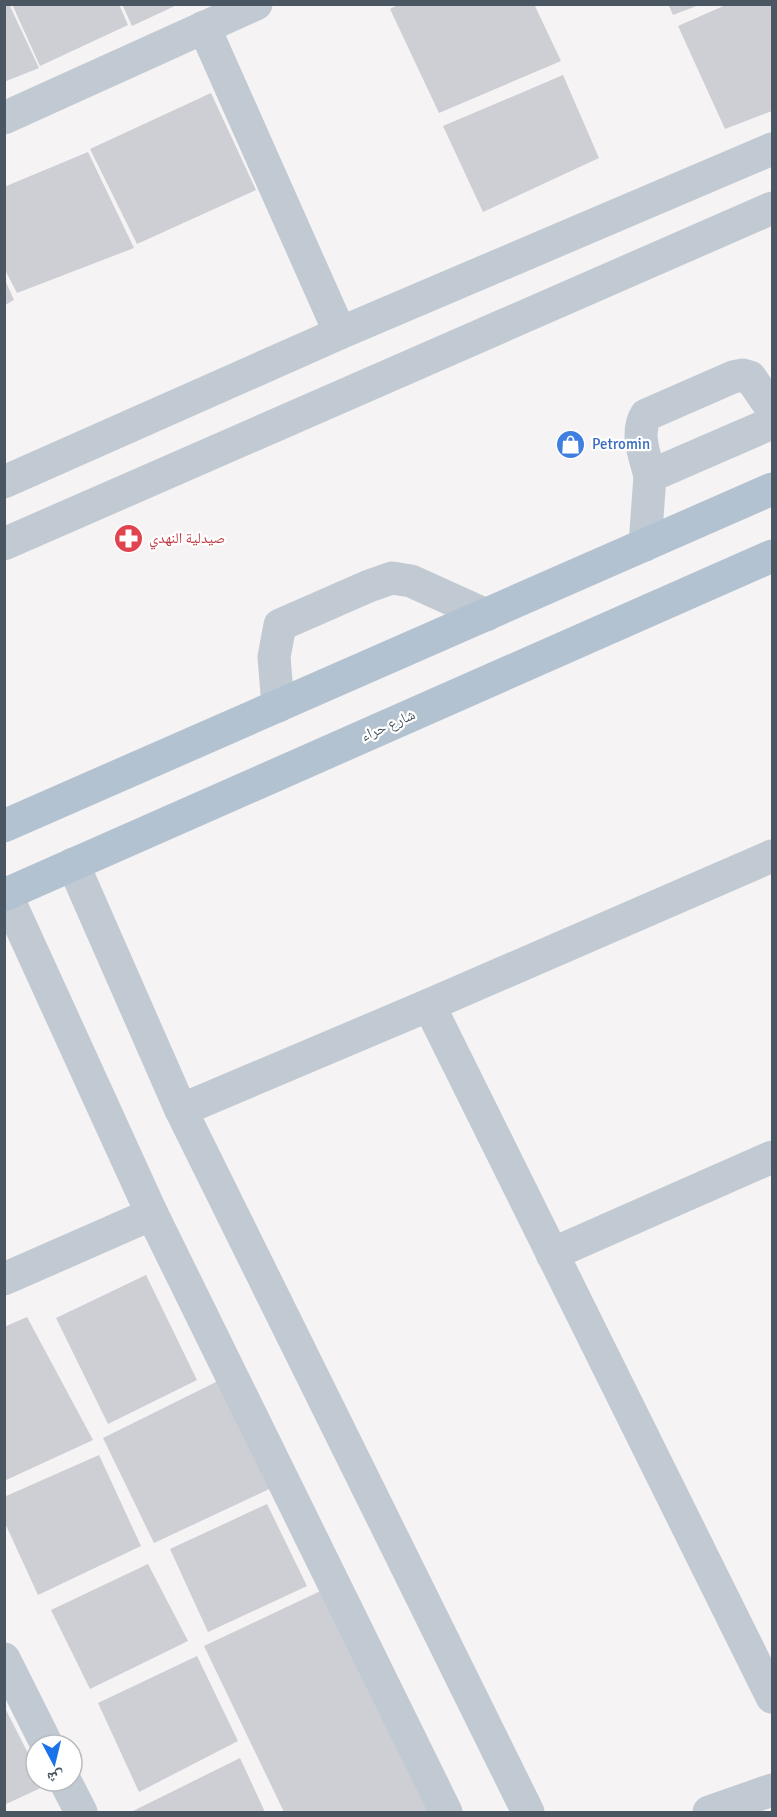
<svg xmlns="http://www.w3.org/2000/svg" width="777" height="1817" viewBox="0 0 777 1817" font-family="Signika,'Noto Naskh Arabic',sans-serif">
	<style>
		.building { fill: #cdcfd5 }
		.lines { fill: none; stroke-linecap: round; stroke-linejoin: round }
		.minor { stroke: #c1cad2; stroke-width: 33 }
		.major { stroke: #b3c2d1; stroke-width: 33 }
		.labels { text-anchor: middle; stroke-width: 4.5; stroke-linejoin: round; paint-order: stroke }
		.shop-label { font-size: 15px; fill: #366cbe; stroke: #fff; text-anchor: start }
		.health-label { font-size: 15px; fill: #be3a42; stroke: #fff; text-anchor: start }
		.street-label { font-size: 15px; fill: #4a5661; stroke: #fff }
	</style>
	<rect width="100%" height="100%" fill="#f5f3f3"/>
	<g class="building">
		<polygon points="4,4 9,4 39,68 4,82"/>
		<polygon points="12,4 119,4 128,25 40,66"/>
		<polygon points="122,4 179,4 132,26"/>
		<polygon points="400,4 534,4 561,61 439,113 390,9"/>
		<polygon points="668,4 699,4 699,5 673,15"/>
		<polygon points="728,4 772,4 772,111 725,129 678,26"/>
		<polygon points="563,75 599,158 483,212 443,126"/>
		<polygon points="211,93 256,190 137,244 90,149"/>
		<polygon points="88,152 134,248 17,293 4,268 4,187"/>
		<polygon points="5,280 14,300 5,305"/>
		<polygon points="146,1275 197,1380 108,1424 56,1318"/>
		<polygon points="27,1317 93,1440 4,1481 4,1327"/>
		<polygon points="222,1379 278,1485 154,1543 103,1438"/>
		<polygon points="99,1455 141,1546 38,1595 4,1521 4,1497"/>
		<polygon points="267,1504 307,1586 208,1632 170,1549"/>
		<polygon points="148,1564 188,1641 90,1689 51,1610"/>
		<polygon points="331,1586 442,1812 284,1812 204,1646"/>
		<polygon points="197,1656 238,1741 139,1792 98,1703"/>
		<polygon points="4,1706 36,1769 36,1781 42,1781 45,1786 4,1805"/>
		<polygon points="240,1758 265,1812 134,1812 133,1811"/>
	</g>
	<g class="lines">
		<g class="minor">
			<polyline points="204,27 340,333"/>
			<polyline points="4,118 256,4"/>
			<path d="M650,476C645,456 635,433 646,415L733,377L743,375L750,377L772,409"/>
			<polyline points="4,482 340,333 772,149"/>
			<polyline points="4,544 772,208"/>
			<polyline points="645,545 650,476 772,423"/>
			<polyline points="278,706 274,657 280,625 369,586 392,578 411,581 486,615"/>
			<polyline points="73,864 181,1110 528,1812"/>
			<polyline points="6,894 152,1214 446,1812"/>
			<polyline points="429,1005 772,1697"/>
			<polyline points="181,1110 429,1005 772,856"/>
			<polyline points="552,1254 772,1157"/>
			<polyline points="4,1279 152,1214"/>
			<polyline points="4,1659 47,1745"/>
			<polyline points="65,1781 81,1812"/>
			<polyline points="709,1812 772,1790"/>
		</g>
		<g class="major">
			<polyline points="4,826 772,489"/>
			<polyline points="4,895 772,556"/>
		</g>
	</g>
	<defs>
		<symbol id="shop-disc" viewBox="-11 -11 22 22"><circle r="9.5" fill="#3f7fe0" stroke="#fff"/><path d="M-5-2.5h2.3a2.7 3.5 0 0 1 5.4 0H5L5.5 6h-11ZM-1.5-2.5h3a1.5 2.3 0 0 0-3 0Z" fill="#fff"/></symbol>
		<symbol id="pharmacy-disc" viewBox="-11 -11 22 22"><circle r="9.5" fill="#e0444e" stroke="#fff"/><path d="M-2-6h4v4h4v4h-4v4h-4v-4h-4v-4h4Z" fill="#fff"/></symbol>
	</defs>
	<g fill-rule="evenodd">
		<use href="#shop-disc" x="554" y="428" width="33" height="33"/>
		<use href="#pharmacy-disc" x="112" y="522" width="33" height="33"/>
	</g>
	<g class="labels">
		<g class="shop-label">
			<text x="592" y="449">Petromin</text>
		</g>
		<g class="health-label">
			<text x="149" y="543">صيدلية النهدي</text>
		</g>
		<g class="street-label">
			<text transform="translate(388 725) rotate(-24)" y="5">شارع حراء</text>
		</g>
	</g>
	<rect width="777" height="1817" fill="none" stroke="#4a5661" stroke-width="12"/>
	<g transform="translate(54 1763) rotate(173)"><circle r="28" fill="#ffffff" stroke="#b7bbc0" stroke-width="1.5"/>
	<path d="M0-4.5L10 22L0 15L-10 22Z" fill="#1a73e8"/>
	<text y="-9" font-size="16" font-weight="bold" text-anchor="middle" fill="#4a5661">ش</text>
	</g>
</svg>
